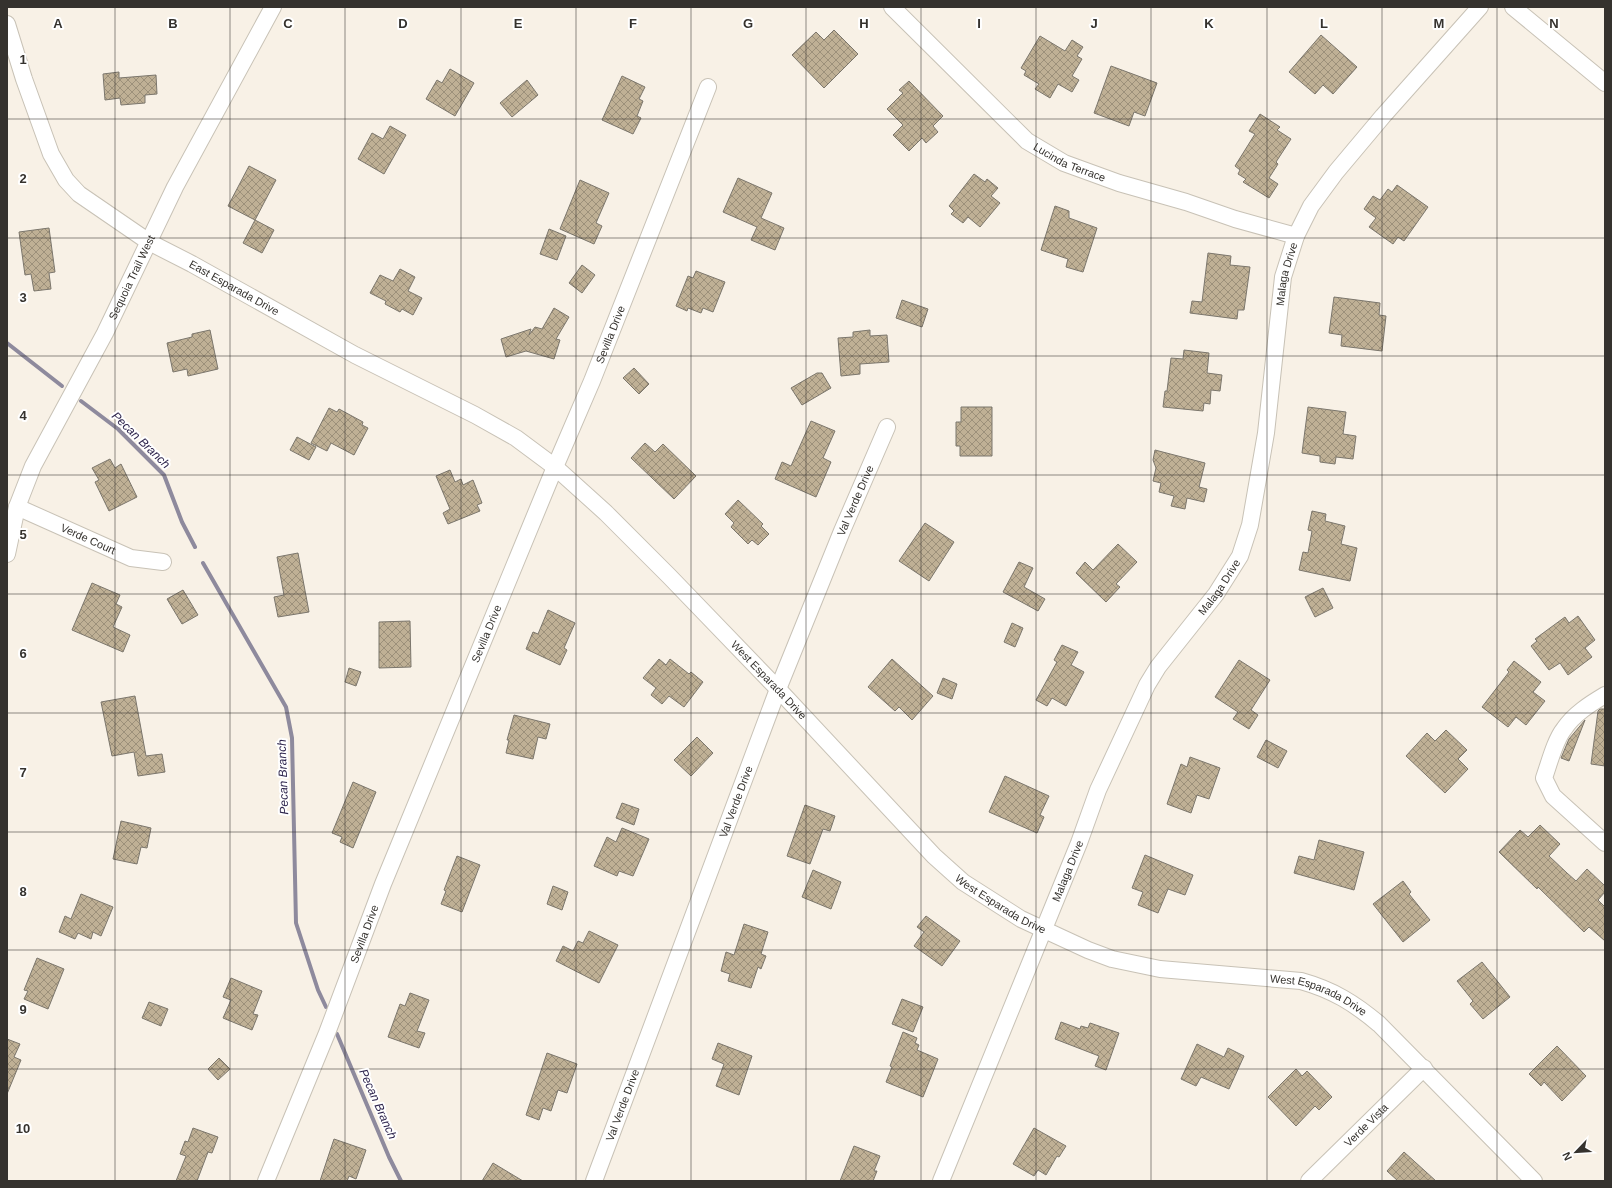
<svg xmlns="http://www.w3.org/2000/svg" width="1612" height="1188" viewBox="0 0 1612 1188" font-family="Arial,sans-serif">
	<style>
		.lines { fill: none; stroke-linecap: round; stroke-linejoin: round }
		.stream { stroke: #8e8a9d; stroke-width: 4 }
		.building { fill: url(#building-cross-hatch); stroke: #7b766c }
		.street-casing { stroke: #c8c2b6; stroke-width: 18 }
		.street { stroke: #fff; stroke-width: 16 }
		.grid { fill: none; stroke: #35322e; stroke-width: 1; stroke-opacity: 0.55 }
		.labels { text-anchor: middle; stroke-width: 4; stroke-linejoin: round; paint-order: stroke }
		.street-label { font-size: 11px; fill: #35322e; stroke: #fff }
		.water-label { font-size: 12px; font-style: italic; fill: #2e254d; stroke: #fff }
		.grid-label { font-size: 13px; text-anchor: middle; font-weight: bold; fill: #35322e; stroke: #fff; stroke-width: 4; stroke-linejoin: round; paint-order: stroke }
	</style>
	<defs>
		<pattern id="building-cross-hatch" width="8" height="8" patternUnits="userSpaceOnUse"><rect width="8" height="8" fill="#bfb095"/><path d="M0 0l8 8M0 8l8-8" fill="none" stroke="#9c907a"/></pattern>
	</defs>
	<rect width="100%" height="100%" fill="#f8f1e6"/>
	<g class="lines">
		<g class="stream">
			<polyline points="7,343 62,386"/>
			<polyline points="81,401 118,429 164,475 182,522 195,547"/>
			<polyline points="203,563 286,707 292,738 296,923 318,990 326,1007"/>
			<polyline points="337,1034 389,1157 401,1181"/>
		</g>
	</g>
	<g class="building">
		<polygon points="834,30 858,54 824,88 792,55 816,32 824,40"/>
		<polygon points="1321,35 1357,67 1333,94 1323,85 1315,94 1289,72"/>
		<polygon points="1040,36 1065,51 1072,40 1083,47 1077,56 1082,59 1072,76 1079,80 1072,92 1058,84 1050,98 1035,89 1039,84 1024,75 1026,71 1021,68"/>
		<polygon points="1111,66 1157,83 1145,116 1134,112 1129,126 1094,113"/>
		<polygon points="450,69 474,83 455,116 426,99 437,80 442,83"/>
		<polygon points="119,72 119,78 156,75 157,94 145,95 145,103 121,105 120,98 105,100 103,74"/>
		<polygon points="622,76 645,87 639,99 643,101 637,116 641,118 633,134 602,120"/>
		<polygon points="527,80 538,95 512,117 500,103"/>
		<polygon points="909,81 943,116 933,126 938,132 926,143 922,138 909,151 893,135 903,125 887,109 903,93 899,90"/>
		<polygon points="1260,114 1280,127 1277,130 1291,139 1276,162 1278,164 1269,178 1278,184 1269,198 1243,182 1246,179 1238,174 1240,170 1235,166 1255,134 1249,131"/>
		<polygon points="390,126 406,135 384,174 358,159 372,133 383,139"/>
		<polygon points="249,166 276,180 255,220 228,206"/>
		<polygon points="974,174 985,182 987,179 998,188 991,196 1000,203 980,227 968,217 963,223 951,214 954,211 949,206"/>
		<polygon points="738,178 772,193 761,218 784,228 775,250 751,240 757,227 723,212"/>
		<polygon points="580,180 609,193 596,223 602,226 594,244 560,229"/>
		<polygon points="1397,185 1428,207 1404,241 1398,237 1393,244 1369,227 1376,218 1364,209 1373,196 1380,200 1388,189 1392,192"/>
		<polygon points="1055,206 1069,211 1069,218 1097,228 1083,272 1066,267 1068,259 1041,250"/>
		<polygon points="255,220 274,230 262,253 243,243"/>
		<polygon points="49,228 55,272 49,273 51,289 34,291 31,274 25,275 19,232"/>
		<polygon points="549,229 566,236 557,260 540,254"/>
		<polygon points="1208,253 1231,256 1230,265 1250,267 1244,310 1238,310 1237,319 1190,313 1192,301 1202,302"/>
		<polygon points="582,265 595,275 582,293 569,283"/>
		<polygon points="400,269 415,277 408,291 422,298 413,315 402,309 400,312 385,304 386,301 370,293 380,275 393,281"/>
		<polygon points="696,271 725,282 713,312 703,308 701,313 688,308 687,311 676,306 688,276 693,278"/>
		<polygon points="1334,297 1380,303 1379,315 1386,316 1382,351 1341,346 1342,335 1329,333"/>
		<polygon points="902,300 928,309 922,327 896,318"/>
		<polygon points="554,308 569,317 556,339 560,340 554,359 526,351 506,357 501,339 531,329 529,335 535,327 542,329"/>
		<polygon points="210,330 218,369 188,376 187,369 173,372 167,343 192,337 192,334"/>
		<polygon points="870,330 870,336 887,335 889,362 860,364 860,374 841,376 838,338 853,337 853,332"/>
		<polygon points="1184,350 1209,353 1207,373 1222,375 1220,391 1211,390 1210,404 1204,403 1203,411 1163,407 1165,391 1167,391 1171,358 1183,359"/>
		<polygon points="634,368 649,384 639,394 623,378"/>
		<polygon points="817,373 822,373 831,388 802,405 791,388"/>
		<polygon points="961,407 992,407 992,456 960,456 960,446 956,446 956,422 961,422"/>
		<polygon points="1308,407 1346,412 1343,434 1356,436 1353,459 1336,457 1335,464 1320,462 1320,456 1302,453"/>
		<polygon points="329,408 337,412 339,409 363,422 362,425 368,428 354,455 331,443 327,451 311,443"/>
		<polygon points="811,421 835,431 823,458 831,462 816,497 775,479 782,462 791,466"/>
		<polygon points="297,437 316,447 309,460 290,450"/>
		<polygon points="645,443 655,452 663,444 696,476 674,499 631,458"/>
		<polygon points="1155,450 1205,463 1199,487 1207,489 1204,502 1187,498 1185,509 1171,506 1174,496 1159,492 1161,483 1153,481 1156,468 1153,460"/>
		<polygon points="110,459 115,468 121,464 137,497 109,511 95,482 99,480 92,468"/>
		<polygon points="450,470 455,482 461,479 463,485 473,480 482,503 477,505 480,511 448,524 443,513 450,509 436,476"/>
		<polygon points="738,500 763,524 761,526 769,534 758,545 752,540 748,544 731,527 734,523 725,514"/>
		<polygon points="1312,511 1326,514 1325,521 1345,526 1341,544 1357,548 1350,581 1299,570 1303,552 1308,553 1312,531 1308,530"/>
		<polygon points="925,523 954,542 929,581 899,561"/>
		<polygon points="1118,544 1137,562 1116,584 1120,587 1106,602 1076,573 1085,562 1093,570"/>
		<polygon points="298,553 309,612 278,617 274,597 284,595 277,557"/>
		<polygon points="1019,562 1033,568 1024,587 1045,599 1038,611 1003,592"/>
		<polygon points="92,583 120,595 116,604 122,607 113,627 130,635 123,652 72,630"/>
		<polygon points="1323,588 1333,608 1315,617 1305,597"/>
		<polygon points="183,590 198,615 182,624 167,599"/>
		<polygon points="548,610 575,623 564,648 567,650 560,665 526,649 533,632 538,634"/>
		<polygon points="1578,616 1595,640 1585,648 1592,657 1568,675 1560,663 1549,670 1531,646 1537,641 1535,639 1565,617 1569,623"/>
		<polygon points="410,621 411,667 379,668 379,622"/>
		<polygon points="1012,623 1023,628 1015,647 1004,642"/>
		<polygon points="1062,645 1078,652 1071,665 1084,672 1066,706 1052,698 1047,706 1036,700 1057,662 1054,660"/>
		<polygon points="659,659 666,665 670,659 689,674 691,672 703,682 684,707 669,696 662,704 651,695 656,688 643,678"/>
		<polygon points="892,659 933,696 912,720 899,707 895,711 868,687"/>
		<polygon points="1239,660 1270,680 1251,710 1258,715 1249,729 1233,719 1238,712 1215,697"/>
		<polygon points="1514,661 1541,682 1533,692 1545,701 1526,725 1516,717 1508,727 1482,707 1509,672 1507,670"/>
		<polygon points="349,668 361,672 356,686 345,682"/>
		<polygon points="943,678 957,684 952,699 937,693"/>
		<polygon points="135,696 146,756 162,754 165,772 138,776 134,752 112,756 101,702"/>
		<polygon points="1600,709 1605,709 1605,766 1591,764 1598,711"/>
		<polygon points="514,715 550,724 546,739 538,737 533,759 506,753 509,740 507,740"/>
		<polygon points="1585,720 1569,761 1561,758 1569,739"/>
		<polygon points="1446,730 1467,750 1458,759 1468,769 1445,793 1406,756 1427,733 1435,741"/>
		<polygon points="697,737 713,753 691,776 674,760"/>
		<polygon points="1266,740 1287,751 1278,768 1257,757"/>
		<polygon points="1190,757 1220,768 1209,799 1197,795 1191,813 1167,804 1181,764 1187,767"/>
		<polygon points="1005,776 1049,796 1040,815 1044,817 1037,833 989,812"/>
		<polygon points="353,782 376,792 353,848 340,842 342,837 332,833"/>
		<polygon points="622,803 639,809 634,825 616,818"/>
		<polygon points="805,805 835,816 830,831 823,829 810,864 787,856"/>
		<polygon points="121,821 151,828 147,848 141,847 137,864 113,859"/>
		<polygon points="1540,825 1560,844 1549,856 1567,873 1576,881 1587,869 1605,886 1605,892 1598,900 1605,907 1605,941 1589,927 1584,932 1538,887 1537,889 1499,852 1520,830 1528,837"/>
		<polygon points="622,828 649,839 633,876 619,871 617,876 594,866 607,837 616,842"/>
		<polygon points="1319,840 1364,852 1354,890 1294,873 1299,856 1314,860"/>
		<polygon points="1145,855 1193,875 1185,895 1168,889 1158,913 1138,905 1143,892 1132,888"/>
		<polygon points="457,856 480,865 462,912 441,904 446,891 444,890"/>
		<polygon points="813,870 841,882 831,909 802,897"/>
		<polygon points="1403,881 1411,892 1409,894 1430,920 1403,942 1373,904"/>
		<polygon points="553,886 568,892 562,910 547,904"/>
		<polygon points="81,894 113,907 101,936 93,932 91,939 78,933 75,939 59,932 65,916 71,919"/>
		<polygon points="926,916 960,941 942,966 914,946 924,932 917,927"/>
		<polygon points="744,924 768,932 761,954 766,956 761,969 758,967 751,988 728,981 730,974 721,971 726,952 734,955"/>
		<polygon points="589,931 618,945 599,983 556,961 563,946 573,951 578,941 583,943"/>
		<polygon points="37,958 64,969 48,1009 24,999 28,991 24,990"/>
		<polygon points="1482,962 1510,997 1483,1019 1470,1004 1473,1001 1457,981"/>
		<polygon points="231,978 262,991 253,1014 258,1015 252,1030 223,1018 231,1000 223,997"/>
		<polygon points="410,993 429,1000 417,1031 425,1033 419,1048 388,1037 400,1004 405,1006"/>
		<polygon points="902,999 923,1007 913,1032 892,1024"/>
		<polygon points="149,1002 168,1009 161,1026 142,1018"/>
		<polygon points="1061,1022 1080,1029 1081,1026 1088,1028 1090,1023 1119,1033 1106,1070 1095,1066 1099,1056 1055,1039"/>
		<polygon points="903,1032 917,1038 915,1043 919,1045 917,1050 938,1059 923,1097 886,1082 892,1067 890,1066"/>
		<polygon points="7,1039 20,1044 14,1057 21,1060 7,1094"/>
		<polygon points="718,1043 752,1056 739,1095 716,1086 724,1064 712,1059"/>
		<polygon points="1197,1044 1224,1057 1228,1048 1244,1056 1229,1089 1201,1077 1196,1086 1181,1079"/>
		<polygon points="1557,1046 1586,1076 1562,1101 1544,1082 1541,1086 1529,1074"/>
		<polygon points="547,1053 577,1064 567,1093 558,1090 551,1111 543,1108 539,1120 526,1115"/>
		<polygon points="219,1058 230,1069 218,1080 208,1069"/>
		<polygon points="1296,1069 1302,1076 1307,1071 1332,1097 1319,1110 1315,1106 1296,1126 1268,1097"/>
		<polygon points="193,1128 218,1137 212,1153 208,1152 197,1181 176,1181 186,1156 180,1154 185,1141 188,1142"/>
		<polygon points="1034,1128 1066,1146 1059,1157 1057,1156 1046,1175 1038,1170 1034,1176 1013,1164"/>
		<polygon points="334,1139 366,1150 356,1179 349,1176 347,1181 320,1181"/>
		<polygon points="854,1146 880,1156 874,1171 877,1171 873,1181 840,1181"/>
		<polygon points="1404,1152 1436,1181 1398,1181 1387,1171"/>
		<polygon points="493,1163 523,1181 482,1181"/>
	</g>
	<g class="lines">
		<defs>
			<g id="street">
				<path id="s1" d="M892,7L1027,141L1064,163L1119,183L1186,202L1235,219L1296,236"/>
				<polyline points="1513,7 1605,83"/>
				<path id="s2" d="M7,24L24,79L51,154L66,180L79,194L149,242L192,264L355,355L475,415L516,438L555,467L606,513L669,576L778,689L934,856L963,882L1021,919L1088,950L1112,959L1160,969L1301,981C1333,990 1354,1003 1379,1024L1534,1181"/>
				<path id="s3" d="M17,507L131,558L163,562"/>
				<path id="s4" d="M7,554L17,507L33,466L105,333L175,187L273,7"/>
				<path d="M1605,695C1590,704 1574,714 1564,729C1555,740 1549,764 1544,778L1553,796L1605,843"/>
				<path id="s5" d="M266,1181L327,1033L383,884L555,467L592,381L708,87"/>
				<path id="s6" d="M594,1181L778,689L842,531L887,427"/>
				<path id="s7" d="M941,1181L1079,843L1098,790L1147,685L1158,667L1216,594L1240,556L1250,525L1266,433L1283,277L1296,236L1311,206L1336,172L1383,116L1480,7"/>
				<path id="s8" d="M1309,1181L1424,1068"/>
			</g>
		</defs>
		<use href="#street" class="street-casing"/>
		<use href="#street" class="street"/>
	</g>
	<path class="grid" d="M115,7V1181M230,7V1181M345,7V1181M461,7V1181M576,7V1181M691,7V1181M806,7V1181M921,7V1181M1036,7V1181M1151,7V1181M1267,7V1181M1382,7V1181M1497,7V1181M7,119H1605M7,238H1605M7,356H1605M7,475H1605M7,594H1605M7,713H1605M7,832H1605M7,950H1605M7,1069H1605"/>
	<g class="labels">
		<g class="street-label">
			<text dy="4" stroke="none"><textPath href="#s1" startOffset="238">Lucinda Terrace</textPath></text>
			<text dy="4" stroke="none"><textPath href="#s7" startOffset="983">Malaga Drive</textPath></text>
			<text dy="4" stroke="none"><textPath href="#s4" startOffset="305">Sequoia Trail West</textPath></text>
			<text dy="4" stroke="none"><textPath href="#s2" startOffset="368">East Esparada Drive</textPath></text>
			<text dy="4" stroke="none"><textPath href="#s5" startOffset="914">Sevilla Drive</textPath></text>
			<text dy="4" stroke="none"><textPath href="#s6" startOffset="729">Val Verde Drive</textPath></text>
			<text dy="4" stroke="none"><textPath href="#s3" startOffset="78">Verde Court</textPath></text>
			<text dy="4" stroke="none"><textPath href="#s7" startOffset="659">Malaga Drive</textPath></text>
			<text dy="4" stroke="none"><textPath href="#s5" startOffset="590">Sevilla Drive</textPath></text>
			<text dy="4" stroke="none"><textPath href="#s2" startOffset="1038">West Esparada Drive</textPath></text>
			<text dy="4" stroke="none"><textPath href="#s6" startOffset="405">Val Verde Drive</textPath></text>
			<text dy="4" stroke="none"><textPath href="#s7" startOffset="335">Malaga Drive</textPath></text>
			<text dy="4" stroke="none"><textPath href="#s2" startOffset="1362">West Esparada Drive</textPath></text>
			<text dy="4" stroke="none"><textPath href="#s5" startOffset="266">Sevilla Drive</textPath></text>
			<text dy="4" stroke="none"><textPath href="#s2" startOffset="1698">West Esparada Drive</textPath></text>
			<text dy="4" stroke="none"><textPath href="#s6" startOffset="81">Val Verde Drive</textPath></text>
			<text dy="4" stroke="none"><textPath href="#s8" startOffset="80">Verde Vista</textPath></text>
		</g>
		<g class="water-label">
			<text transform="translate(141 440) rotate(44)" y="4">Pecan Branch</text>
			<text transform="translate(283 777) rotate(-92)" y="4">Pecan Branch</text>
			<text transform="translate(378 1104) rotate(66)" y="4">Pecan Branch</text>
		</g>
	</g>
	<g class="grid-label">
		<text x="58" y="28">A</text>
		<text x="173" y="28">B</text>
		<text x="288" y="28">C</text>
		<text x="403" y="28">D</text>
		<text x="518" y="28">E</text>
		<text x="633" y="28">F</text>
		<text x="748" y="28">G</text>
		<text x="864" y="28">H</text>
		<text x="979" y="28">I</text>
		<text x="1094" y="28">J</text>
		<text x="1209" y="28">K</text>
		<text x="1324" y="28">L</text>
		<text x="1439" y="28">M</text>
		<text x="1554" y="28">N</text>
		<text x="23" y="64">1</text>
		<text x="23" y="183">2</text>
		<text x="23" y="302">3</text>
		<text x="23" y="420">4</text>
		<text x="23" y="539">5</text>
		<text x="23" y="658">6</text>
		<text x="23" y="777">7</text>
		<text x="23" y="896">8</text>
		<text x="23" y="1014">9</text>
		<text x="23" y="1133">10</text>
	</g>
	<rect width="1612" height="1188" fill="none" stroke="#35322e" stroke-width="16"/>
	<g transform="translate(1576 1152) rotate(245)" stroke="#ffffff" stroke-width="3" paint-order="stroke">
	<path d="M0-3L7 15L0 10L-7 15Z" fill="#35322e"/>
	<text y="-6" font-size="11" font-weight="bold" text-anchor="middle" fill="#35322e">N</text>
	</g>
</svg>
